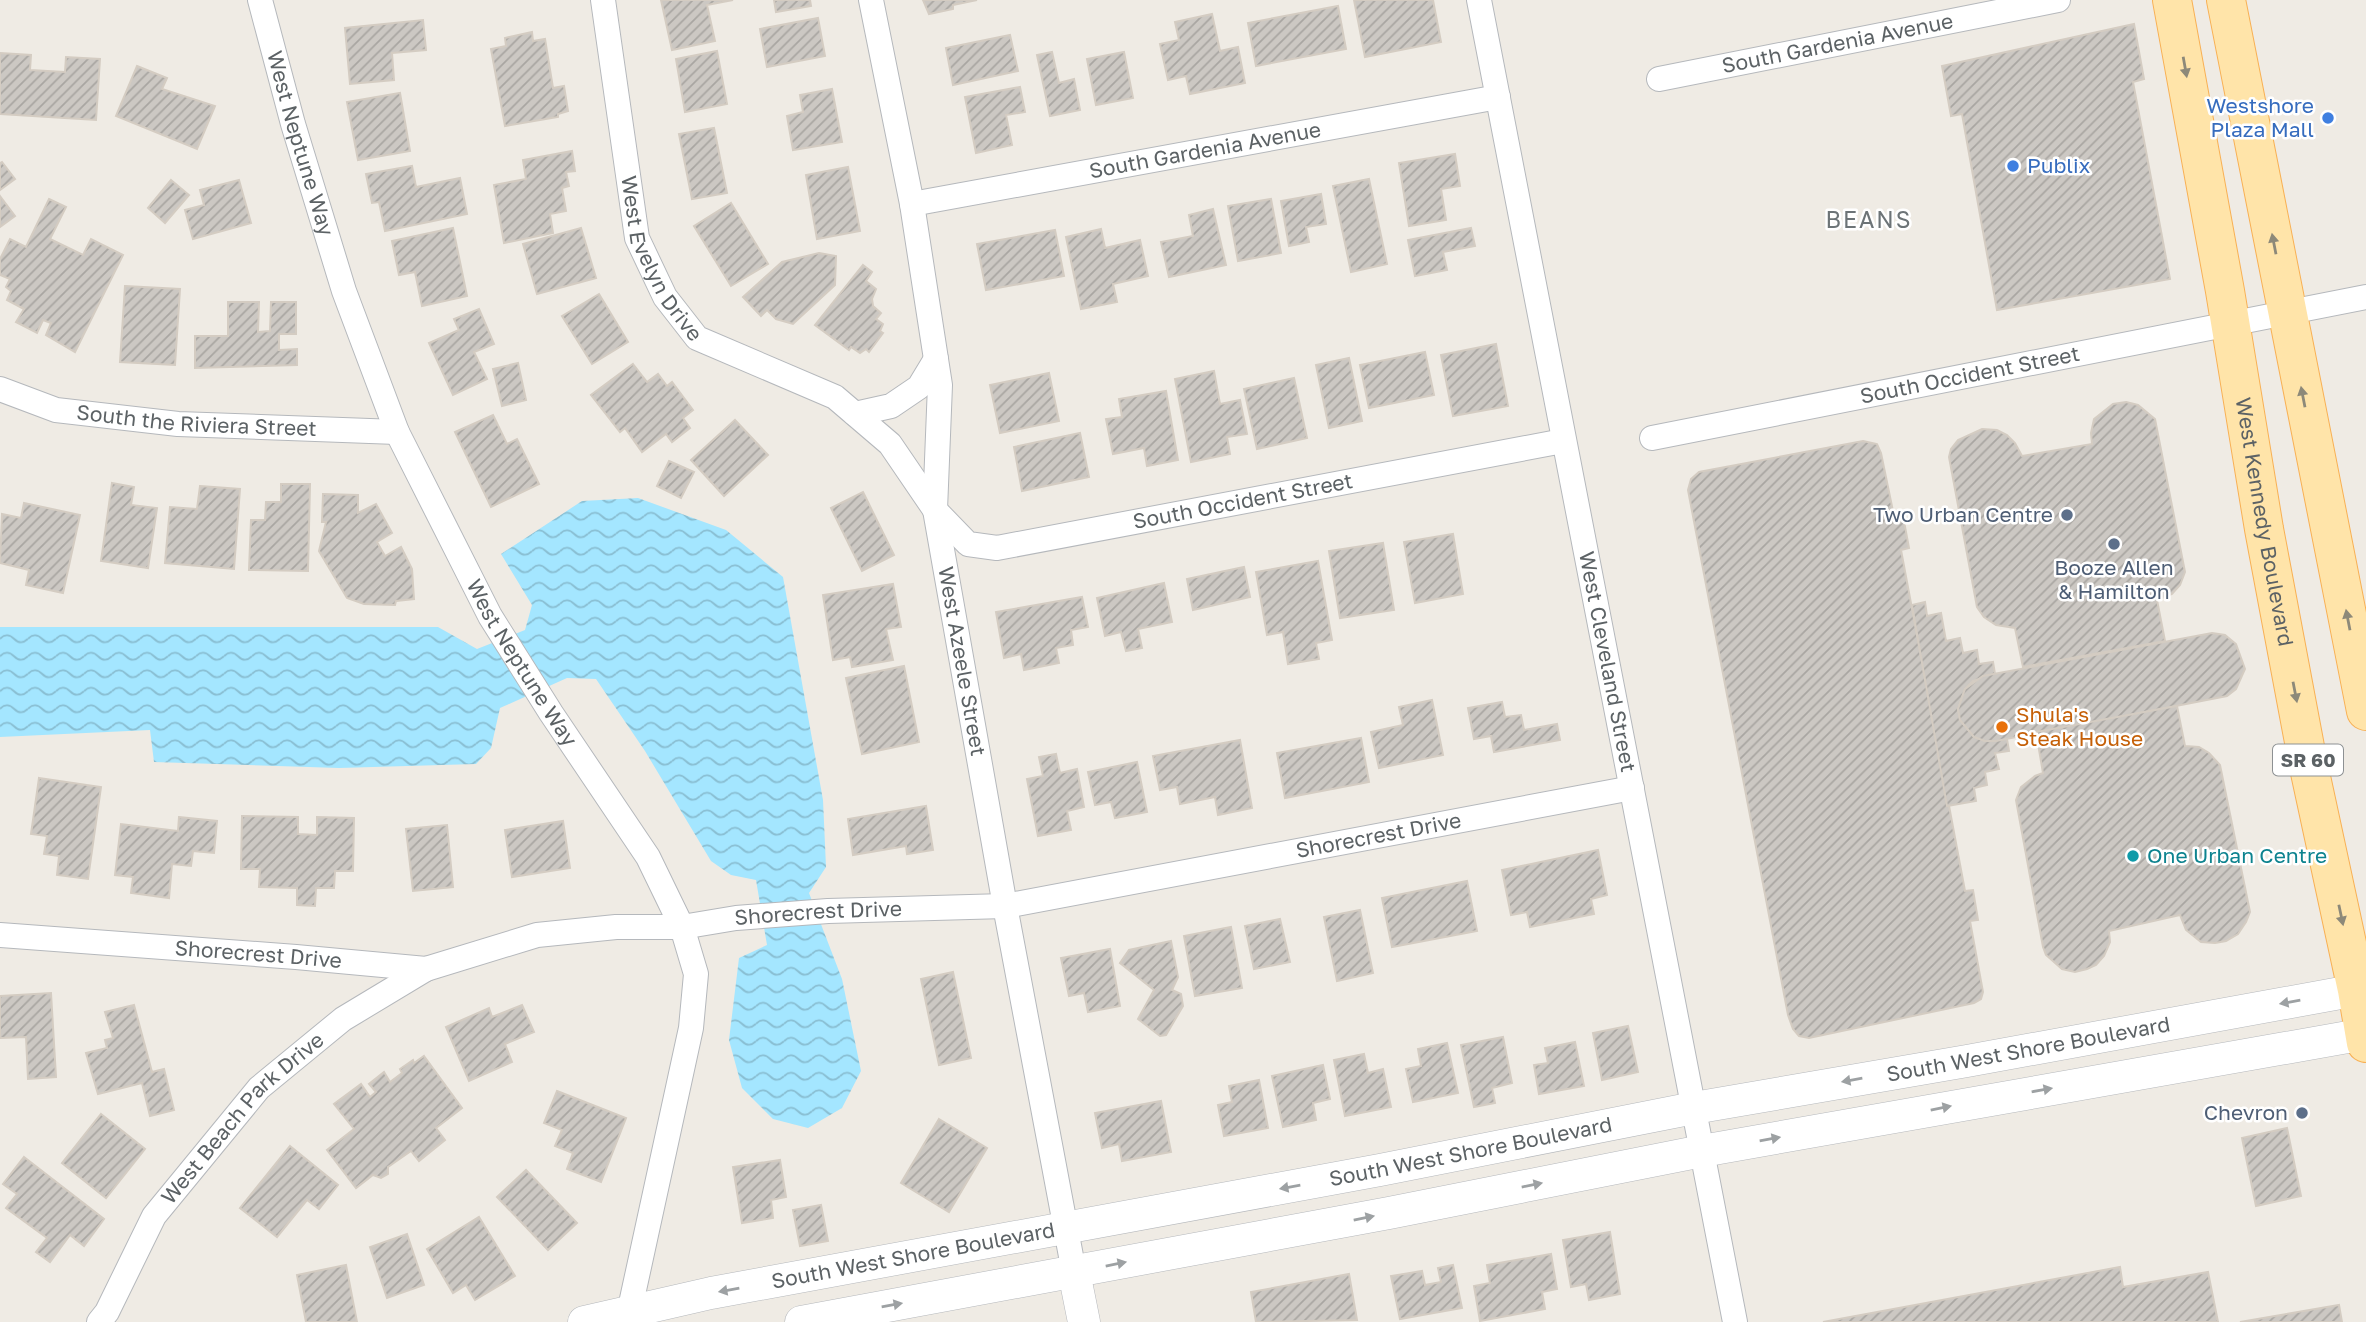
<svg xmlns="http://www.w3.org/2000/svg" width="2366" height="1322" viewBox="0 0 2366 1322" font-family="'Golos Text',sans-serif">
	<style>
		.water { fill: url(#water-waves) }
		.building { fill: url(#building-hatch); stroke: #d4ccc2; stroke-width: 2 }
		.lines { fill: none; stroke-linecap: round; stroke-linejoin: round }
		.minor-casing { stroke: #b5b8bc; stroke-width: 26 }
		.tertiary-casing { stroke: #b5b8bc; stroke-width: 33 }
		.primary-casing { stroke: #f8b054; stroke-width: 40 }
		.minor { stroke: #fff; stroke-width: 24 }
		.tertiary { stroke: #fff; stroke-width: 32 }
		.primary { stroke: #ffe4a9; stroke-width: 38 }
		.oneway { fill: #8d8979 }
		.oneway2 { fill: #9da1a3 }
		.shop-dot { fill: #3f7fe0; stroke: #fff; stroke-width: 2.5 }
		.service-dot { fill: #5c6f8a; stroke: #fff; stroke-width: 2.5 }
		.food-dot { fill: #e8710a; stroke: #fff; stroke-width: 2.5 }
		.culture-dot { fill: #0f9aa8; stroke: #fff; stroke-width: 2.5 }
		.labels { text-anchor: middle; stroke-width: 5; stroke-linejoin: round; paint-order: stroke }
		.shield { fill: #fff; stroke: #8d9193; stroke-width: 2 }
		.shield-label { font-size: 19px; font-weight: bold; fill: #5c6265 }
		.street-label { font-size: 21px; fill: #5c6265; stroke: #fff }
		.shop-label { font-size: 21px; fill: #366cbe; stroke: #fff; text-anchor: end }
		.service-label { font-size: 21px; fill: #4e5e75; stroke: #fff; text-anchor: end }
		.food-label { font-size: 21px; fill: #c56008; stroke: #fff; text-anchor: start }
		.culture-label { font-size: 21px; fill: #0d838f; stroke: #fff; text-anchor: start }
		.neighbourhood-label { font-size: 23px; letter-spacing: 2px; fill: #6d7477; stroke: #fff }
	</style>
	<defs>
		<pattern id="water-waves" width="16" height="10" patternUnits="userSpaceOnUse" patternTransform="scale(1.75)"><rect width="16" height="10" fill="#a4e6ff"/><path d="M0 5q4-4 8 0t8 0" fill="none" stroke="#89bed2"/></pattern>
		<pattern id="building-hatch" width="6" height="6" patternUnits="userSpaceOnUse" patternTransform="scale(1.75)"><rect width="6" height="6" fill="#ccc8c3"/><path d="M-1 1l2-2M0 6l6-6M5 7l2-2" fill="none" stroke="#a9a6a2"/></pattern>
	</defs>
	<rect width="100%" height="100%" fill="#efebe4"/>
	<polygon class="water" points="638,498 726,530 783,577 823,800 826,867 809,893 842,979 861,1071 842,1108 808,1128 773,1119 742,1088 729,1040 739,958 767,945 756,880 731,875 711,861 645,751 596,679 567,678 500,708 491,748 476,764 339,768 154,762 150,730 0,737 0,627 438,627 477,649 525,630 532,605 501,554 582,501"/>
	<g class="building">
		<polygon points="661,0 733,0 707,5 715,41 672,50"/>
		<polygon points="774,0 810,0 811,6 776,12"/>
		<polygon points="923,0 977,0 953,5 953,9 929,14"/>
		<polygon points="1354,0 1433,0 1441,42 1365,57"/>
		<polygon points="1338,6 1346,49 1256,66 1248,23"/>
		<polygon points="1212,14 1220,51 1238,47 1245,83 1190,94 1186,76 1168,80 1160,44 1179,40 1175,22"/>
		<polygon points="818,18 825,56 767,67 760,29"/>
		<polygon points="423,20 426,50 392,53 394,80 350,84 345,28"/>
		<polygon points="2134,24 2144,79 2133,82 2170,279 1997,310 1962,114 1951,116 1942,66"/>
		<polygon points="532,32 533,41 545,39 553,88 564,86 568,111 558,114 558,117 505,126 491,49 506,46 505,38"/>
		<polygon points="1010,35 1018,71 953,85 946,48"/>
		<polygon points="717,51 727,104 685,112 676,59"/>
		<polygon points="1052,52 1059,83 1074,79 1080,110 1050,116 1037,55"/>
		<polygon points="1124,52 1133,98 1096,105 1087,59"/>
		<polygon points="0,53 31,55 30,70 65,72 66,57 100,59 96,120 0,114"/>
		<polygon points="137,66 167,78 162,89 215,106 197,149 116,116"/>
		<polygon points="1020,87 1025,112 1006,115 1012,145 976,153 965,97"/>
		<polygon points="832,89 842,142 793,150 787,116 803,112 800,95"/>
		<polygon points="400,93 410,151 358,160 347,102"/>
		<polygon points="714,128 727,193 692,199 679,134"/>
		<polygon points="572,151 575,171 566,172 569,186 562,188 566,211 550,214 553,233 504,243 494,185 526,179 523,160"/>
		<polygon points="1455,154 1460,186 1441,189 1446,220 1409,226 1399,163"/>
		<polygon points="2,162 15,179 0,190 0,163"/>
		<polygon points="412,166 416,187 460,178 467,214 385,231 379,202 372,203 366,174"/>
		<polygon points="848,167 860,231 817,239 806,175"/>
		<polygon points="1369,179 1387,264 1351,272 1333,186"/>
		<polygon points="171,180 189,195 165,223 148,208"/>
		<polygon points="239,180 251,223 193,239 185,210 204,205 200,190"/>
		<polygon points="1321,194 1326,224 1306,227 1309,242 1289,246 1281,201"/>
		<polygon points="0,196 15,216 0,227"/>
		<polygon points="49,199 66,207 50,239 83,255 91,239 123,255 75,352 46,335 51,323 43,320 37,333 16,322 24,309 7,300 11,291 6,287 10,279 0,275 0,259 10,239 26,247"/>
		<polygon points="1271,199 1281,253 1238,261 1228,206"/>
		<polygon points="731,203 768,264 731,286 694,226"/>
		<polygon points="1213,209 1226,265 1169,277 1161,242 1193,236 1189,215"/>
		<polygon points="453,228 467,296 422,306 415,272 399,275 392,241"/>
		<polygon points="581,228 596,278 537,294 523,244"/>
		<polygon points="1471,228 1475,246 1443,252 1447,270 1415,276 1408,240"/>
		<polygon points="1101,229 1105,248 1140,240 1148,276 1113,284 1117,302 1081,309 1066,237"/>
		<polygon points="1055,230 1064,276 986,290 977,244"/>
		<polygon points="819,253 836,256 835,285 793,324 776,319 767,310 761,316 743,297 782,262"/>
		<polygon points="863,265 872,272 866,281 876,289 872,299 873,306 881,313 876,319 883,324 880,331 883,333 869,352 866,349 860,353 851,347 849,350 815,325"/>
		<polygon points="125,286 180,289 175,365 120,362"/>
		<polygon points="599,294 628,342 592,364 562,316"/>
		<polygon points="228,302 259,302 258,332 270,331 271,302 296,302 296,334 279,334 279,350 297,349 297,365 195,368 195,336 228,336"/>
		<polygon points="479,309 494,344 474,352 487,379 453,395 429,343 459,330 454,319"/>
		<polygon points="1496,344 1508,406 1453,416 1441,355"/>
		<polygon points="1425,352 1434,395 1369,408 1360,365"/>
		<polygon points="1349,358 1362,421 1329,428 1316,365"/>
		<polygon points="518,363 526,400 502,406 493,369"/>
		<polygon points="633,364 647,382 658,374 667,386 672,382 693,410 683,418 690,428 672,442 666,434 642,452 625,428 620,432 591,395"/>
		<polygon points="1214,371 1220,404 1240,400 1247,434 1227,437 1230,454 1191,462 1175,379"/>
		<polygon points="1049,373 1059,421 1000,433 990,385"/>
		<polygon points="1294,378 1307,438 1257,449 1244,389"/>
		<polygon points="1166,391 1178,460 1147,466 1144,448 1113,454 1106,419 1122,417 1119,399"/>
		<polygon points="2126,402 2138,405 2155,419 2185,572 2180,585 2172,594 2157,600 2165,641 2023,667 2015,628 1996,625 1984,617 1977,607 1949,457 1951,449 1958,440 1982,429 1997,430 2007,435 2015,443 2022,456 2092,444 2091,433 2094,419 2113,404"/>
		<polygon points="493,415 507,444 517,439 539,484 491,507 455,432"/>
		<polygon points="735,420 768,455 724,496 691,460"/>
		<polygon points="1080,433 1089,477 1022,491 1014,447"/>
		<polygon points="1863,441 1877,444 1881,453 1894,516 1903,516 1909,548 1901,550 1965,891 1973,890 1978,920 1970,921 1983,992 1981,999 1974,1003 1809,1038 1799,1036 1793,1029 1788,1015 1688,490 1691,479 1699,472"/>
		<polygon points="669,461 694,472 681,498 657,486"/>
		<polygon points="112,483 134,487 131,505 157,508 148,568 101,561"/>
		<polygon points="281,484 310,484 308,571 249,570 251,520 265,520 266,502 281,502"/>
		<polygon points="200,486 240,489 234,569 165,563 170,507 197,509"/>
		<polygon points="863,492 894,555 862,571 831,508"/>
		<polygon points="323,494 358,495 358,513 376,504 392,533 377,542 385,556 401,547 412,569 414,599 396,601 395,605 364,604 347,598 319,551 326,522 322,522"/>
		<polygon points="24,503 80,515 63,593 26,585 29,570 0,563 2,514 21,518"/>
		<polygon points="1453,534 1463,594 1415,603 1404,542"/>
		<polygon points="1383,543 1394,610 1340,618 1329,551"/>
		<polygon points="1318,561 1332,640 1316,643 1319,659 1288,664 1283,632 1267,635 1256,572"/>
		<polygon points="1244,567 1250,597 1193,610 1187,579"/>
		<polygon points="1164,583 1172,622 1138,629 1142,648 1126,651 1121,632 1105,636 1097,598"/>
		<polygon points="893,584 901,627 886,629 893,660 852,667 850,657 833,660 823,595"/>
		<polygon points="1082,597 1088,627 1071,630 1073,645 1056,648 1059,663 1024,670 1021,654 1004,658 996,612"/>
		<polygon points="1925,602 1927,616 1941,613 1946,641 1960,638 1963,653 1977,650 1979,664 1993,662 1995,674 1973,681 1965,689 1958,709 1960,720 1974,737 1985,741 2007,739 2009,751 1995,753 1999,769 1985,772 1987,785 1974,788 1976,801 1947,806 1912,605"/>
		<polygon points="2212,633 2225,635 2236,644 2245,669 2236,689 2227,696 1996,741 1985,741 1974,737 1960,720 1958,709 1965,689 1983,676"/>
		<polygon points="904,666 919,742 862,754 846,678"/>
		<polygon points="1432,700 1443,755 1379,768 1371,732 1403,725 1399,707"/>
		<polygon points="1502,702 1505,717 1521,715 1524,730 1557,724 1560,740 1494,752 1491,736 1474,739 1468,708"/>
		<polygon points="2177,706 2185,746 2199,747 2209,753 2220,765 2250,912 2246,922 2238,934 2226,941 2215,943 2201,942 2186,930 2180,915 2109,931 2110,942 2104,956 2096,965 2087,969 2075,972 2062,969 2046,955 2043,947 2016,800 2021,787 2035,776 2043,773 2036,732"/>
		<polygon points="1361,738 1369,782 1285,798 1277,753"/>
		<polygon points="1240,740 1252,808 1218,815 1215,797 1180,804 1177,787 1160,790 1153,756"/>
		<polygon points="1056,754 1060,773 1077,769 1084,807 1067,811 1071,830 1038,836 1027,779 1043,776 1039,757"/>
		<polygon points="1137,762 1147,812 1115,818 1111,802 1095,805 1088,772"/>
		<polygon points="39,778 101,787 88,879 57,875 59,856 44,854 47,836 31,834"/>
		<polygon points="926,806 933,850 907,854 906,846 853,855 848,819"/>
		<polygon points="242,816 298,817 298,834 317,835 317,817 354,818 353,871 335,871 334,888 316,888 315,906 297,905 297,888 259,887 260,869 241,869"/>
		<polygon points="179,817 217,821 214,853 193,851 191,866 172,864 169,898 131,893 133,877 115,875 121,824 178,831"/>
		<polygon points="563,821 570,868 512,877 505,830"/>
		<polygon points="447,825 453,887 413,891 406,829"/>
		<polygon points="1598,850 1607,895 1591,899 1594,914 1530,927 1527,912 1511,915 1502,870"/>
		<polygon points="1467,881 1477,931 1392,947 1382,898"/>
		<polygon points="1360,910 1373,973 1337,981 1324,917"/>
		<polygon points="1280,919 1290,962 1254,969 1245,926"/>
		<polygon points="1231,927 1242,988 1195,996 1184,936"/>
		<polygon points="1171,941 1178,977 1172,990 1181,994 1183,1006 1166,1035 1160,1036 1138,1019 1154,990 1120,963 1129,950"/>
		<polygon points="1110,949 1120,1006 1088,1012 1084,993 1069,996 1061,958"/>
		<polygon points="953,972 971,1058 939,1065 921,979"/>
		<polygon points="51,993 56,1077 28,1079 26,1037 0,1038 0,996"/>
		<polygon points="134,1005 152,1072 164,1069 174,1110 150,1116 142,1083 98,1094 86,1053 107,1048 105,1040 113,1038 105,1012"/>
		<polygon points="522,1005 534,1032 505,1044 512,1062 469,1081 446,1027 489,1008 492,1017"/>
		<polygon points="1628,1026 1638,1072 1602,1080 1593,1033"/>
		<polygon points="1503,1037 1512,1083 1492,1088 1495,1103 1474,1107 1461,1045"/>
		<polygon points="1575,1042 1584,1086 1539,1094 1534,1065 1548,1063 1545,1048"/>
		<polygon points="1447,1043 1458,1093 1413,1102 1406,1069 1421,1066 1418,1049"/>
		<polygon points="1364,1054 1368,1073 1383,1069 1391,1107 1345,1116 1334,1060"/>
		<polygon points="424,1056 462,1108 436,1128 445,1140 419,1161 411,1151 388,1167 388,1174 381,1178 373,1175 356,1188 327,1150 354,1129 334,1104 361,1084 370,1097 376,1092 369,1084 384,1072 390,1082 402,1073 400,1069 413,1060 414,1063"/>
		<polygon points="1323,1065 1330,1099 1313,1103 1316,1120 1283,1127 1272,1076"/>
		<polygon points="1259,1080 1268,1128 1224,1136 1218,1105 1232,1102 1229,1086"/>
		<polygon points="557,1091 626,1118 601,1182 567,1169 573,1153 555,1146 562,1130 544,1123"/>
		<polygon points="1161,1101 1171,1152 1122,1161 1119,1144 1102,1148 1095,1113"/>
		<polygon points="101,1114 145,1149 106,1198 62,1163"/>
		<polygon points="939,1119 987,1148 949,1212 901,1183"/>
		<polygon points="2287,1128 2301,1196 2256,1206 2242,1138"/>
		<polygon points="290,1146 338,1185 319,1209 307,1200 277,1237 240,1208"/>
		<polygon points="24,1157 104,1219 84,1246 70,1235 50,1262 36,1252 47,1238 6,1208 17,1194 3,1184"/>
		<polygon points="780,1160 786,1197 771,1200 773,1218 742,1223 733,1167"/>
		<polygon points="526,1170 577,1223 548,1250 497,1197"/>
		<polygon points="821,1205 828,1241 800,1246 793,1210"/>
		<polygon points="479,1217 515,1276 475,1300 466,1285 453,1293 427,1249"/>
		<polygon points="1610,1232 1620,1294 1589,1300 1586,1284 1571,1287 1563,1240"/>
		<polygon points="407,1234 424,1285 387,1298 370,1247"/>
		<polygon points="1551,1254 1557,1289 1542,1292 1545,1309 1480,1321 1474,1286 1490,1283 1487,1265"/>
		<polygon points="346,1265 357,1322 306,1322 297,1275"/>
		<polygon points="1453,1265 1462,1308 1400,1319 1391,1276 1422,1271 1425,1285 1441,1282 1438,1268"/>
		<polygon points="2120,1267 2123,1287 2208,1272 2218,1322 1823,1322"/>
		<polygon points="1349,1274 1357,1320 1256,1322 1251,1292"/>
		<polygon points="2339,1305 2342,1322 2240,1322"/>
	</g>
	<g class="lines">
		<defs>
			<g id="minor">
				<path id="s1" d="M260,0L293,124L344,291L397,432L490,616L551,713L648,857L682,927L696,974L691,1028L627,1322"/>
				<path id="s2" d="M603,0L637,238L665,297L697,338L835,397L890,444L935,510L968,544L997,548L1563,441"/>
				<path id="s3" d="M871,0L912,204L940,385L935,510L1005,906L1074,1272"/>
				<path id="s4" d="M1479,0L1735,1322"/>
				<path id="s5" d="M1659,79L2058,0"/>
				<path id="s6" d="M912,204L1498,97"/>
				<path id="s7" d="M0,389L56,410L178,424L397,432"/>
				<polyline points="855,414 891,406 919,387 936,359"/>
				<path id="s8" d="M1652,438L2366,297"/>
				<path id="s9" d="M0,935L296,957L426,969L537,935L616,927H682L736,918L828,911L1005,906L1632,788"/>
				<path id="s10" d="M99,1322L107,1312L154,1216L259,1088L343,1019L426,969"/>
			</g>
			<g id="tertiary">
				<polyline points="1074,1272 1084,1322"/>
				<path id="s11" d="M584,1322L711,1293L1380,1170L1694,1108L1967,1061L2357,990"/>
				<polyline points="801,1322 1389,1213 1702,1151 2365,1034"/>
			</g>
			<g id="primary">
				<path id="s12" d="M2172,0L2225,291L2264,529L2308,763L2357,990L2366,1043"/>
				<polyline points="2226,0 2366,711"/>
			</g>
		</defs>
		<use href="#minor" class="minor-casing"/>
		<use href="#tertiary" class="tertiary-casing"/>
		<use href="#primary" class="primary-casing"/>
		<use href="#minor" class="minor"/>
		<use href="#tertiary" class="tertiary"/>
		<use href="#primary" class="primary"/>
	</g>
	<defs><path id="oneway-solid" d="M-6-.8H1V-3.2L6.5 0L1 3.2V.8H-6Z" transform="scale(1.75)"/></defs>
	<g class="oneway">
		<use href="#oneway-solid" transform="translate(2185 67) rotate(80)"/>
		<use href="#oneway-solid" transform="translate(2274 244) rotate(-101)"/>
		<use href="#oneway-solid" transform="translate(2303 397) rotate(-101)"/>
		<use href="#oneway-solid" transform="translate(2348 620) rotate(-101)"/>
		<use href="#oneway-solid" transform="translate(2295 692) rotate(79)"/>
		<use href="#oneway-solid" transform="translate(2341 915) rotate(78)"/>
	</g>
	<g class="oneway2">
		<use href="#oneway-solid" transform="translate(2290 1002) rotate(170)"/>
		<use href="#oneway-solid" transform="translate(1852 1080) rotate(170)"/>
		<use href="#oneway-solid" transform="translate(2042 1090) rotate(-10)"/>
		<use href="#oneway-solid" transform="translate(1941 1108) rotate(-11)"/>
		<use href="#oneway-solid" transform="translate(1770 1139) rotate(-10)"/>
		<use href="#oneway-solid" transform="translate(1532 1185) rotate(-11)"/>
		<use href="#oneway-solid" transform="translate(1290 1187) rotate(170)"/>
		<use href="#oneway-solid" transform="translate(1364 1218) rotate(-11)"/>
		<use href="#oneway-solid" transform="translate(1116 1264) rotate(-11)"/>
		<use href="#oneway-solid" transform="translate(729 1290) rotate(170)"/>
		<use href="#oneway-solid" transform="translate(892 1305) rotate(-10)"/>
	</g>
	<g class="shop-dot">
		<circle cx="2328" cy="118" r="7"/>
		<circle cx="2013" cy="166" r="7"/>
	</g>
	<g class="service-dot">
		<circle cx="2067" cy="515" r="7"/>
		<circle cx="2114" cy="544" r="7"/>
		<circle cx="2302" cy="1113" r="7"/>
	</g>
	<circle class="food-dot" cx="2002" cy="727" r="7"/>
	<circle class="culture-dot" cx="2133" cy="856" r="7"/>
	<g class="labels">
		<rect class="shield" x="2273" y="744.5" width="70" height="31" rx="5"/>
		<g class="shield-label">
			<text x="2308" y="767">SR 60</text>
		</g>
		<g class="street-label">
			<text dy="7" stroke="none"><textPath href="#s5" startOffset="182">South Gardenia Avenue</textPath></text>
			<text dy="7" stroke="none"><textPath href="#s1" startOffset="149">West Neptune Way</textPath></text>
			<text dy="7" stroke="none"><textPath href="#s6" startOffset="298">South Gardenia Avenue</textPath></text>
			<text dy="7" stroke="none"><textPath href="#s2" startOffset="268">West Evelyn Drive</textPath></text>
			<text dy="7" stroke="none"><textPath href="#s8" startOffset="324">South Occident Street</textPath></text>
			<text dy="7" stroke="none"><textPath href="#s7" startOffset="201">South the Riviera Street</textPath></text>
			<text dy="7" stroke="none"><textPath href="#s2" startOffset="987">South Occident Street</textPath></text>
			<text dy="7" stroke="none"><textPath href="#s12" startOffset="530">West Kennedy Boulevard</textPath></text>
			<text dy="7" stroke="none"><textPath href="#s1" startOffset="716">West Neptune Way</textPath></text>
			<text dy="7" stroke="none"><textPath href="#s4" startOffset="674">West Cleveland Street</textPath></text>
			<text dy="7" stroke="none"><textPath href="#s3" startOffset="670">West Azeele Street</textPath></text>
			<text dy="7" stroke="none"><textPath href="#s9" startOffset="1393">Shorecrest Drive</textPath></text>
			<text dy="7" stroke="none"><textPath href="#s9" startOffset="826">Shorecrest Drive</textPath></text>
			<text dy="7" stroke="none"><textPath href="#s9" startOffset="259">Shorecrest Drive</textPath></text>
			<text dy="7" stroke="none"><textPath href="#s11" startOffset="1470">South West Shore Boulevard</textPath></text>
			<text dy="7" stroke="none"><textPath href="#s10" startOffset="252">West Beach Park Drive</textPath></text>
			<text dy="7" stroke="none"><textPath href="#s11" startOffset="903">South West Shore Boulevard</textPath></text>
			<text dy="7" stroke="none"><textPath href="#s11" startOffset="336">South West Shore Boulevard</textPath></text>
		</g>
		<g class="shop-label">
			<text x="2314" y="113">Westshore<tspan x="2314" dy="24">Plaza Mall</tspan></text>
			<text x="2027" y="173" text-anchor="start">Publix</text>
		</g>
		<g class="service-label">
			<text x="2053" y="522">Two Urban Centre</text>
			<text x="2114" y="575" text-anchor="middle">Booze Allen<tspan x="2114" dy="24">&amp; Hamilton</tspan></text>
			<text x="2288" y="1120">Chevron</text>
		</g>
		<g class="food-label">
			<text x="2016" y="722">Shula's<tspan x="2016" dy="24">Steak House</tspan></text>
		</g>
		<g class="culture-label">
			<text x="2147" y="863">One Urban Centre</text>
		</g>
		<g class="neighbourhood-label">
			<text x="1869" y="228">BEANS</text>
		</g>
	</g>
</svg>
